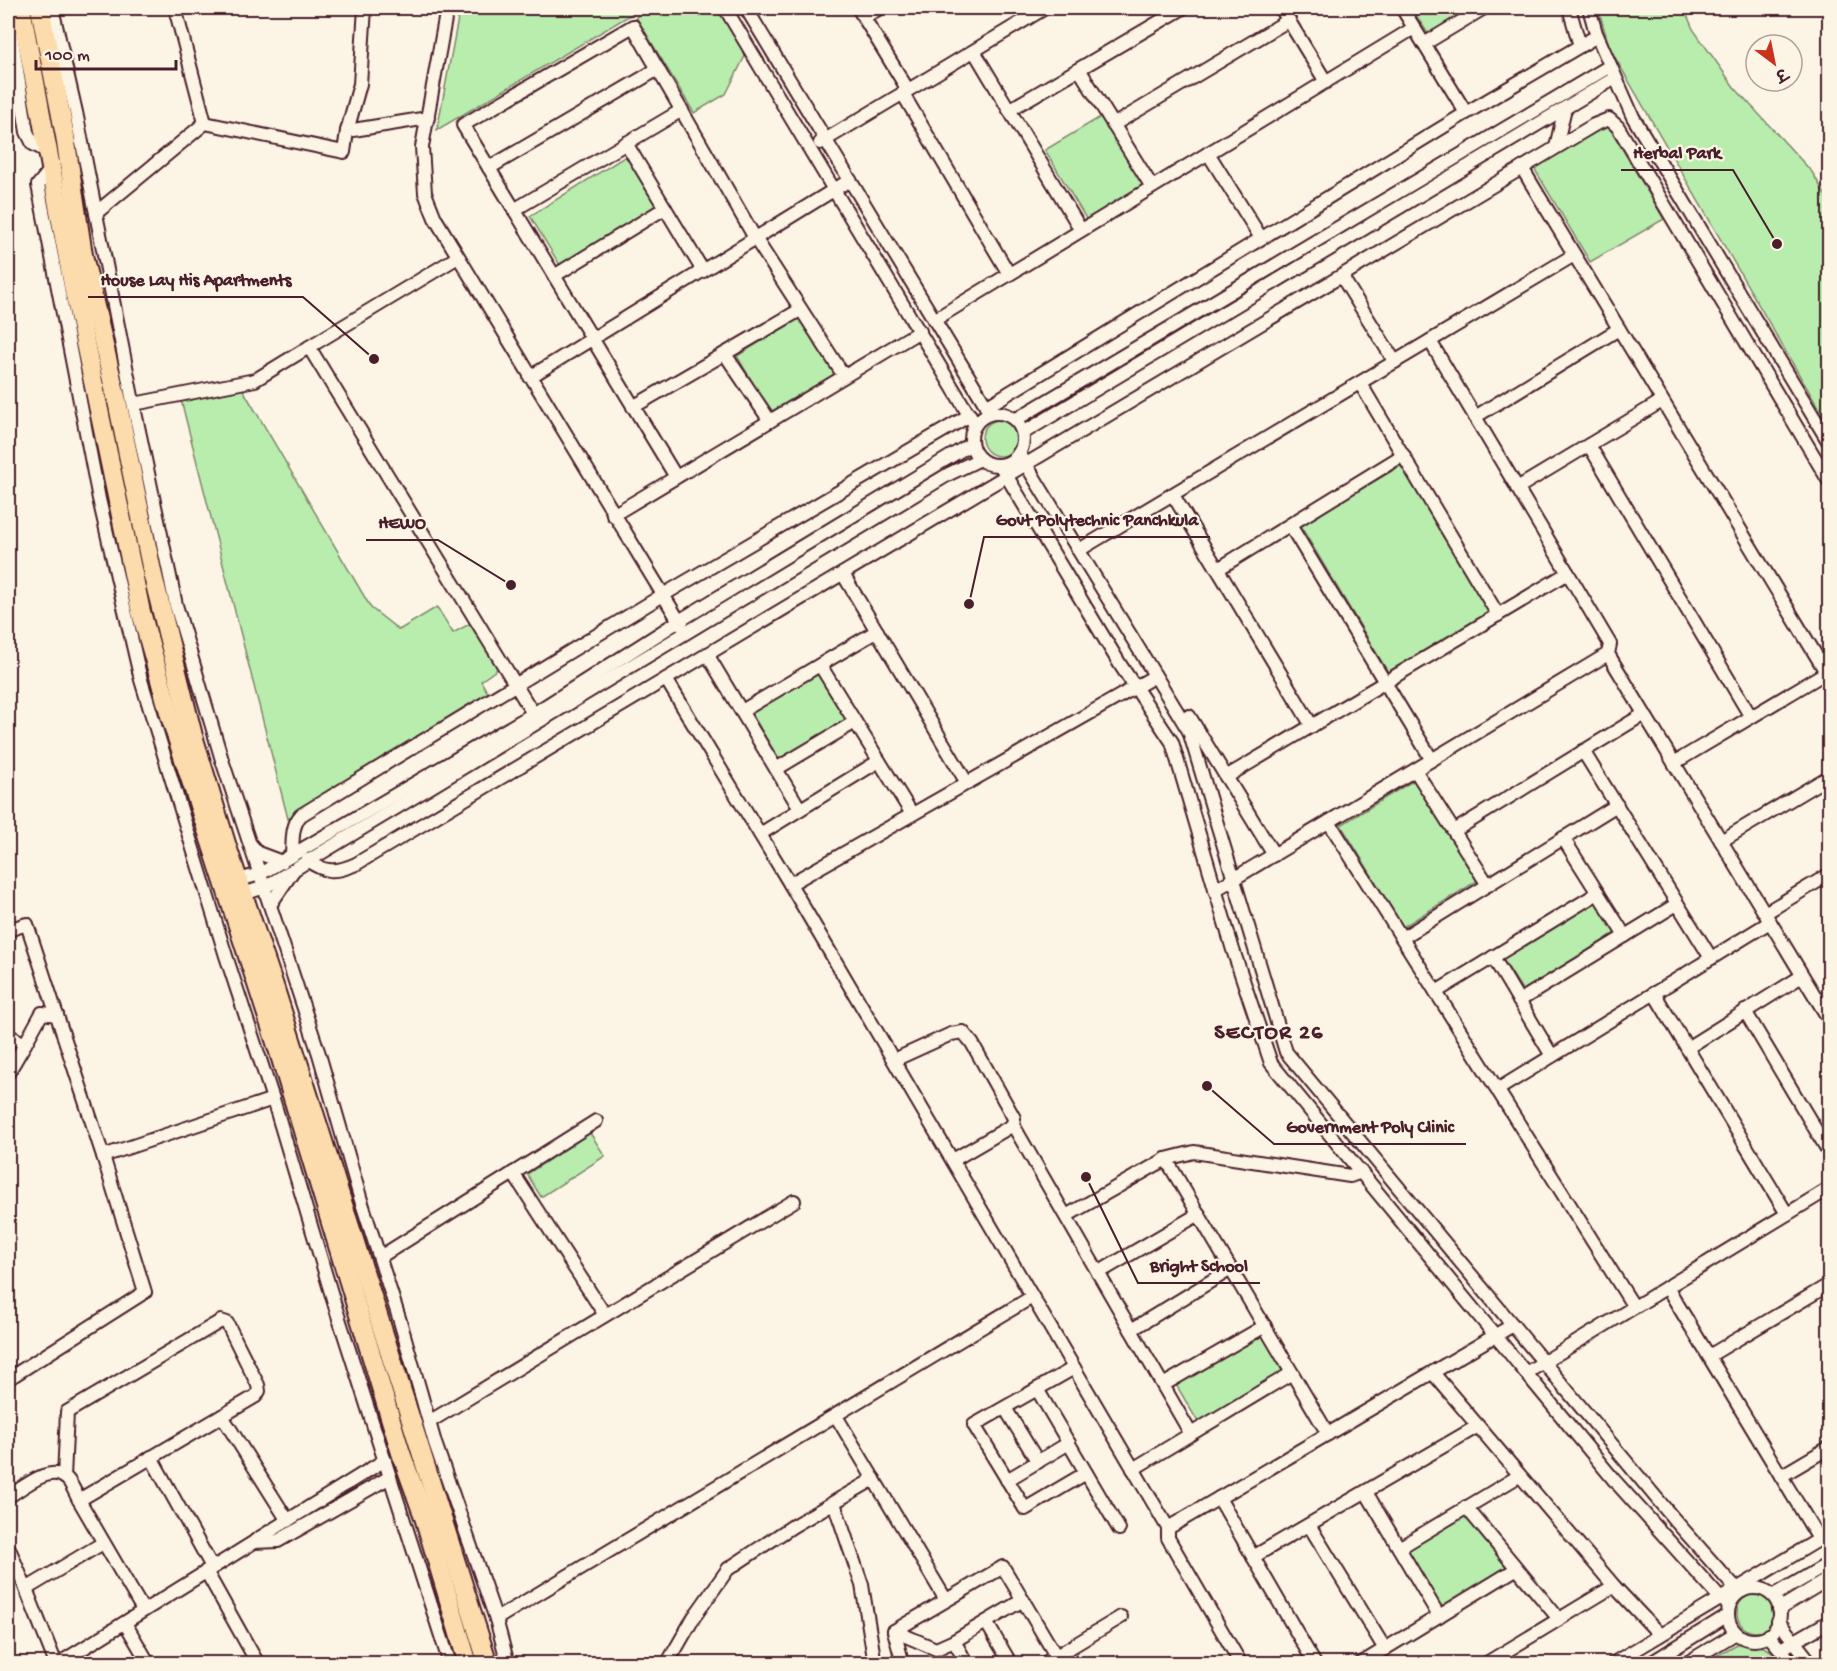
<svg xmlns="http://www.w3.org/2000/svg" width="1837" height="1671" viewBox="0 0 1837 1671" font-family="'Gochi Hand','Playpen Sans Deva',sans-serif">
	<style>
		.green { fill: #b8edae; stroke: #81866c; stroke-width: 1.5 }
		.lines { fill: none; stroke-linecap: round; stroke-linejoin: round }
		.minor-casing { stroke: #4a1f2b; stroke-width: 16 }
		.highway-casing { stroke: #4a1f2b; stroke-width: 22 }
		.minor { stroke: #fcf5e5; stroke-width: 12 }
		.highway { stroke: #fcdcac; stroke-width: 18 }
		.labels { text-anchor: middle; stroke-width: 4.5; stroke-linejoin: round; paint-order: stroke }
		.district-label { font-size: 22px; font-weight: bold; letter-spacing: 1.5px; fill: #4a1f2b; stroke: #fcf5e5 }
		.leader { fill: none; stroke: #4a1f2b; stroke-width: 2 }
		.callout-dot { fill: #4a1f2b; stroke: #fcf5e5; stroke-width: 2 }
		.callout-label { font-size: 18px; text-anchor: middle; font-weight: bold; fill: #4a1f2b; stroke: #fcf5e5; stroke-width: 4.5; stroke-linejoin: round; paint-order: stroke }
	</style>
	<rect width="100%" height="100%" fill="#fcf5e5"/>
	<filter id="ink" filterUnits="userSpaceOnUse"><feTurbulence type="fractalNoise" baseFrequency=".0167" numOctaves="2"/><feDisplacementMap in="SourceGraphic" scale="12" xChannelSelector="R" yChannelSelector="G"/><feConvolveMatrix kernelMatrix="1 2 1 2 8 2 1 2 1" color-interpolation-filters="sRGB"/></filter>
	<g filter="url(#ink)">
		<g class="green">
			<polygon points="460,8 642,8 437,130"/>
			<polygon points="652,8 720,8 747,52 726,94 694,113 636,17"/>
			<polygon points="1411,8 1474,8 1429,35"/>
			<polygon points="1598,8 1684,8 1693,29 1734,87 1812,172 1829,201 1829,426 1610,49"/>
			<polygon points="1102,116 1145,187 1088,222 1045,150"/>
			<polygon points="1608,125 1664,219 1590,262 1534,168"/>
			<polygon points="629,154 660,206 561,267 530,216"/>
			<polygon points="801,317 837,377 772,416 737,356"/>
			<polygon points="242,388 371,608 399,630 437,607 453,633 473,622 500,667 481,681 490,697 288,819 181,400"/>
			<circle cx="1000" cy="438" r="18"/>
			<polygon points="1402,465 1491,614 1389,674 1300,525"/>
			<polygon points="819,670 849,719 780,761 750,711"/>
			<polygon points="1414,780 1477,881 1403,927 1341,825"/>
			<polygon points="1597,899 1617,932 1523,991 1502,958"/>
			<polygon points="590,1133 605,1156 541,1197 527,1174"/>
			<polygon points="1264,1330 1287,1370 1198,1422 1175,1383"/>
			<polygon points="1466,1511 1509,1566 1442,1608 1406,1548"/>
			<circle cx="1756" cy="1613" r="19"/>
			<path d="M1737,1644C1759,1643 1770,1647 1786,1664H1702Z"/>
		</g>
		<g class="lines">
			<defs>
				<g id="minor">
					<polyline points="52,8 76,112 135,412 176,605 222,760 319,1054 360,1197 400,1321 435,1443 496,1619 508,1664"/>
					<polyline points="175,8 205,123"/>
					<polyline points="447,8 422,147 425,193 435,218 682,626"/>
					<polyline points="725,8 975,425"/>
					<polyline points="746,8 990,412"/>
					<polyline points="858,8 908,90"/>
					<polyline points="1281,8 1326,82"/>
					<polyline points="1569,8 1580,46"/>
					<polyline points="1589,8 1596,33 1633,117 1830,444"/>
					<polyline points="8,15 27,132 33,144 48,152"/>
					<polyline points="864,17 880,8"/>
					<polyline points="1424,44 1484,8"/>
					<polyline points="974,51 1081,230"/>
					<polyline points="1079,69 1152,187"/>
					<polyline points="903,94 1009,274"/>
					<polyline points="1009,110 1183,8"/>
					<polyline points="1466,113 1597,36"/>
					<polyline points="1113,125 1289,20"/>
					<polyline points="347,131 428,118"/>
					<polyline points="626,143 703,271"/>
					<polyline points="820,143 1045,8"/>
					<polyline points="1556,147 1565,108"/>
					<polyline points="1208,153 1261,238"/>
					<polyline points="489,168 658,69"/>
					<polyline points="1522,168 1826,672"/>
					<polyline points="51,169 38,185 99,499 141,680 226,956 273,1099 335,1306 450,1664"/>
					<polyline points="514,210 682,110"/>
					<polyline points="96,213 205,123 344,152 347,131 360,84 365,8"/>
					<polyline points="458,257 309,347 537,720"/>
					<polyline points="554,276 665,208"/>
					<polyline points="1342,277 1395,362"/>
					<polyline points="934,320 1414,28"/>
					<polyline points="1430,341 1610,644 1608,654 1830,1021"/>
					<polyline points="725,354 770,421"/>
					<polyline points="530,377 850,180"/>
					<polyline points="1360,383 1498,615"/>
					<polyline points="134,404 255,380 309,347"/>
					<polyline points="633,407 800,310"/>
					<polyline points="986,407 1466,113 1402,8"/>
					<circle cx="997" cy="439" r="26"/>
					<polyline points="1475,417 1619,329"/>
					<polyline points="1015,420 1610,66"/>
					<polyline points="1023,433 1615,78"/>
					<polyline points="1589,445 1751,717"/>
					<polyline points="1019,453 1189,731 1286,1052 1673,1518 1735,1588 1742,1591"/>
					<polyline points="1000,465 1121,666 1172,742 1233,950 1271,1063 1614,1480 1720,1598 1729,1605"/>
					<polyline points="676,477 463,125 633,26 755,238 844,376"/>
					<polyline points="1517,488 1662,401"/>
					<polyline points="1173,495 1312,726"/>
					<polyline points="613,515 920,331"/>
					<polyline points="1290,525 1432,760"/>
					<polyline points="1079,550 1574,255"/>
					<polyline points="1218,569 1403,455"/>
					<polyline points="843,574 967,783"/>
					<polyline points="707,654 800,809"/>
					<polyline points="820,665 912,814"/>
					<polyline points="666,679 790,884 1168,1528 1168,1538 1241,1664"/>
					<polyline points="742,711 877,631"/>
					<polyline points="1189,716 1274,855"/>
					<polyline points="1583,751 1711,958"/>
					<polyline points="1674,763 1830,670"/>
					<polyline points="776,769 855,722"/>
					<polyline points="1415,770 1488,885"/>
					<polyline points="1226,777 1568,573"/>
					<polyline points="1329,822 1634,1307"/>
					<polyline points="1454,831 1644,714"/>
					<polyline points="760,834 879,761"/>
					<polyline points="1563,838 1625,936"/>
					<polyline points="1721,841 1830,776"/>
					<polyline points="251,845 258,853 282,862"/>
					<path d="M292,856C293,841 291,826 301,815L663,595L970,415"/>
					<path d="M307,860C325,873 336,873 356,864L1522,168L1594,125L1609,119L1618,127L1830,483"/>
					<polyline points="232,882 260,874 533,714 679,621 971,444"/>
					<polyline points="790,884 1155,676"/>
					<polyline points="1215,890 1608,654"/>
					<polyline points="237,896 265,887 949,474 980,459"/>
					<polyline points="270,905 293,871"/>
					<polyline points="1765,913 1830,874"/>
					<polyline points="8,930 27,924 103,1156"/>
					<polyline points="1402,938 1617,805"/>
					<polyline points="1493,957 1552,1056"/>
					<polyline points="1436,992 1598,893"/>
					<polyline points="1654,993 1787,1214"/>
					<polyline points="1519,1001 1677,904"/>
					<polyline points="1745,1011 1830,1154"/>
					<polyline points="8,1035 25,1044 42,1013 57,1015"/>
					<polyline points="1687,1048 1802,976"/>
					<polyline points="894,1060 951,1034 963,1032 972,1043 1014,1118 1013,1125 1191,1434"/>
					<polyline points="8,1073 25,1044"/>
					<polyline points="1497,1090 1770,922"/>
					<polyline points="1166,1159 1328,1434"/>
					<polyline points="953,1160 1013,1125"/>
					<polyline points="513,1173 605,1315"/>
					<polyline points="1066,1216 1166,1159 1194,1152 1350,1176 1361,1172"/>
					<polyline points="380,1257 596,1121"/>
					<polyline points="1098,1273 1199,1214"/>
					<polyline points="1667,1287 1819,1539"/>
					<polyline points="1131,1330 1231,1269"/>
					<polyline points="1709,1356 1830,1284"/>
					<polyline points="1074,1368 974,1425 1025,1509 1086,1473"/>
					<polyline points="1433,1373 1614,1586 1660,1635"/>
					<polyline points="1526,1373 1830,1188"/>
					<polyline points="8,1379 145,1292 103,1156 273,1099"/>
					<polyline points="1163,1385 1265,1326"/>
					<polyline points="1037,1389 1119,1529"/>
					<polyline points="1005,1408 1038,1462"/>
					<polyline points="222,1416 288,1521"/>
					<polyline points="836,1416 946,1600"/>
					<polyline points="429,1422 794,1201"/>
					<polyline points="151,1457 212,1567"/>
					<polyline points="1133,1469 1292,1373"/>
					<polyline points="1781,1476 1830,1447"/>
					<polyline points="64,1477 67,1412 221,1321 227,1323 258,1385 259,1391 256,1396 79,1500 143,1610"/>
					<polyline points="1007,1480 1069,1443"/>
					<polyline points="1366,1492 1439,1616"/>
					<path d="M8,1497C23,1488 50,1463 67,1479C72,1484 75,1493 79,1500"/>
					<polyline points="1219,1498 1315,1664"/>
					<polyline points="834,1503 862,1585 875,1664"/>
					<polyline points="1466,1507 1559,1619"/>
					<polyline points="1309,1525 1385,1649"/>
					<polyline points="1168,1528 1513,1325"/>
					<polyline points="256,1540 385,1460"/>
					<polyline points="8,1546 26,1589 103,1543"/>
					<polyline points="1399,1548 1519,1476"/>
					<polyline points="1253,1557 1478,1426"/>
					<polyline points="206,1571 258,1664"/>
					<circle cx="1754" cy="1614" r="26"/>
					<polyline points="26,1589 56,1664"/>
					<polyline points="1773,1596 1830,1563"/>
					<polyline points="1779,1609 1830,1578"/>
					<polyline points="496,1619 1032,1297"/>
					<polyline points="1778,1621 1812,1664"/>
					<polyline points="986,1622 1011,1664"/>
					<polyline points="125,1623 149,1664"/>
					<polyline points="894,1631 936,1649 954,1641 1023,1600"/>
					<polyline points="1768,1635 1793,1664"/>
					<polyline points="954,1641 967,1664"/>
					<polyline points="1781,1649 1830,1621"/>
					<polyline points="58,1664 254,1542 278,1541 390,1477"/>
					<polyline points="667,1664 694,1617 728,1569 793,1526 874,1479"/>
					<polyline points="903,1664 894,1631 1003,1567 1056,1656"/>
					<polyline points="1043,1664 1121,1617"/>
					<polyline points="1360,1664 1516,1569"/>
					<polyline points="1485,1664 1614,1586"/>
					<polyline points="1612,1664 1830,1533"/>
					<polyline points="1649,1664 1728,1615"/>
					<polyline points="1685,1664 1736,1633"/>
				</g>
				<g id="highway">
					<polyline points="21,8 74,290 141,612 171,719 279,1052 401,1453 424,1517 468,1664"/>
					<polyline points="40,8 65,136 83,255 117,401 153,576 193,736 228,850 274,986 488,1664"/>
				</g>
			</defs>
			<use href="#minor" class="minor-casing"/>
			<use href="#highway" class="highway-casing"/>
			<use href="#minor" class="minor"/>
			<use href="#highway" class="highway"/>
		</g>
	</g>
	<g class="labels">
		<g class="district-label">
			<text x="1269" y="1038">SECTOR 26</text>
		</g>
	</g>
	<path class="leader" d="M1777 244L1733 170H1621M374 359L303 297H88M969 604L984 537H1210M511 585L438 540H366M1207 1086L1274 1144H1466M1086 1177L1138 1283H1260"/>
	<g class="callout-dot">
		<circle cx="1777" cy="244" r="6"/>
		<circle cx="374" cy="359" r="6"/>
		<circle cx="969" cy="604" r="6"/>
		<circle cx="511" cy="585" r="6"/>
		<circle cx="1207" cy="1086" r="6"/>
		<circle cx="1086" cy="1177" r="6"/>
	</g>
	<g class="callout-label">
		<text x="1677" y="158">Herbal Park</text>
		<text x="196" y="285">House Lay His Apartments</text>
		<text x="1097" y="525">Govt Polytechnic Panchkula</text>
		<text x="402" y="528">HEWO</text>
		<text x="1370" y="1132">Government Poly Clinic</text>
		<text x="1199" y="1271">Bright School</text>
	</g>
	<rect width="1837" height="1671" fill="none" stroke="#fcf5e5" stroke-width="30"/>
	<rect x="15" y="15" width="1807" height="1641" fill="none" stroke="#4a1f2b" stroke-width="2" filter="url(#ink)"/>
	<g transform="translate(1774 63) rotate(148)"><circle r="28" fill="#fcf5e5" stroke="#b59f9b" stroke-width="1.5"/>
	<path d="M0-4.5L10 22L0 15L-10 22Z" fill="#c8321e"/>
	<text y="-9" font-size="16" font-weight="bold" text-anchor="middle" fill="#4a1f2b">उ</text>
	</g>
	<path d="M36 60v9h140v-9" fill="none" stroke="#4a1f2b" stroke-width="3"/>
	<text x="45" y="60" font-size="18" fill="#4a1f2b" stroke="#fcf5e5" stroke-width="4.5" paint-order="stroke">100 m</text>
</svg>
